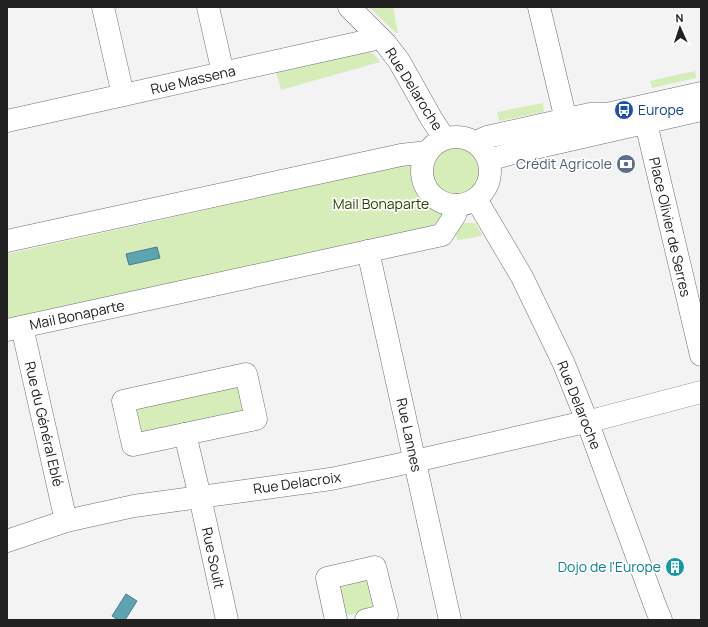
<svg xmlns="http://www.w3.org/2000/svg" width="708" height="627" viewBox="0 0 708 627" font-family="Manrope,sans-serif">
	<style>
		.green { fill: #d6edb9 }
		.water { fill: #5ca4b1; stroke: #4a7d86 }
		.lines { fill: none; stroke-linecap: round; stroke-linejoin: round }
		.minor-casing { stroke: #6f6f70; stroke-width: 23 }
		.minor { stroke: #fff; stroke-width: 22 }
		.labels { text-anchor: middle; stroke-width: 3.5; stroke-linejoin: round; paint-order: stroke }
		.street-label { font-size: 14px; fill: #212122; stroke: #fff }
		.transit-label { font-size: 14px; fill: #164399; stroke: #fff; text-anchor: start }
		.service-label { font-size: 14px; fill: #4e5e75; stroke: #fff; text-anchor: end }
		.park-label { font-size: 14px; fill: #2d4106; stroke: #fff }
		.culture-label { font-size: 14px; fill: #0d838f; stroke: #fff; text-anchor: end }
	</style>
	<rect width="100%" height="100%" fill="#f3f3f4"/>
	<g class="green">
		<polygon points="369,7 393,7 398,33 396,33"/>
		<path d="M358,52C369,52 374,51 380,62L281,90L276,71Z"/>
		<polygon points="695,71 696,78 652,88 650,81"/>
		<polygon points="543,103 544,112 499,121 497,112"/>
		<circle cx="456" cy="171" r="26"/>
		<path d="M409,161C412,167 410,171 411,177C415,200 427,207 447,215L443,224L7,319V254L147,223L373,172Z"/>
		<polygon points="464,223 475,223 482,234 482,236 459,240 457,240 456,232"/>
		<polygon points="241,385 245,411 141,437 134,404"/>
		<polygon points="362,578 368,580 374,605 370,610 349,615 343,611 338,588 341,582"/>
	</g>
	<g class="water">
		<polygon points="157,247 160,258 129,265 126,254"/>
		<polygon points="126,594 137,601 125,620 118,620 112,616"/>
	</g>
	<g class="lines">
		<defs>
			<g id="minor">
				<polyline points="103,7 123,95"/>
				<polyline points="208,7 223,73"/>
				<polyline points="349,7 386,44 399,61 431,118 444,138"/>
				<polyline points="539,7 566,120"/>
				<polyline points="7,121 380,38"/>
				<polyline points="646,123 701,355"/>
				<circle cx="456" cy="171" r="34"/>
				<polyline points="476,142 487,137 590,114 607,114 701,93"/>
				<polyline points="489,160 513,153 596,134 701,110"/>
				<polyline points="476,199 522,277 564,364 587,421 656,608 661,620"/>
				<polyline points="7,241 401,155 427,152"/>
				<polyline points="368,251 450,620"/>
				<polyline points="22,327 66,521"/>
				<polyline points="7,330 442,235 455,215 458,205"/>
				<polygon points="246,374 256,419 133,445 123,401"/>
				<polyline points="185,434 200,497 227,620"/>
				<polyline points="7,541 66,521 134,506 331,479 415,461 598,419 701,392"/>
				<polyline points="336,620 327,578 375,567 387,615 366,620"/>
			</g>
		</defs>
		<use href="#minor" class="minor-casing"/>
		<use href="#minor" class="minor"/>
	</g>
	<defs>
		<symbol id="bus-disc" viewBox="-11 -11 22 22"><circle r="9.5" fill="#1a4fb4" stroke="#fff"/><path d="M-5-6H5V4H4V6H2V4H-2V6H-4V4H-5ZM-3.5-4V0h7V-4ZM-3.5 1.2v1.5H-2V1.2ZM2 1.2v1.5H3.5V1.2Z" fill="#fff"/></symbol>
		<symbol id="bank-disc" viewBox="-11 -11 22 22"><circle r="9.5" fill="#5c6f8a" stroke="#fff"/><path d="M-6-4H6V4H-6ZM0-2.3a2.3 2.3 0 1 0 0 4.6a2.3 2.3 0 1 0 0-4.6Z" fill="#fff"/></symbol>
		<symbol id="building-disc" viewBox="-11 -11 22 22"><circle r="9.5" fill="#0f9aa8" stroke="#fff"/><path d="M-4-6H4V6H1V3H-1V6H-4ZM-2.5-4.3h1.7v1.8h-1.7ZM.8-4.3h1.7v1.8H.8ZM-2.5-1h1.7V.8h-1.7ZM.8-1h1.7V.8H.8Z" fill="#fff"/></symbol>
	</defs>
	<g fill-rule="evenodd">
		<use href="#bus-disc" x="613" y="99" width="22" height="22"/>
		<use href="#bank-disc" x="615" y="153" width="22" height="22"/>
		<use href="#building-disc" x="664" y="556" width="22" height="22"/>
	</g>
	<g class="labels">
		<g class="street-label">
			<text transform="translate(193 80) rotate(-13)" y="5">Rue Massena</text>
			<text transform="translate(414 89) rotate(58)" y="5">Rue Delaroche</text>
			<text transform="translate(670 227) rotate(77)" y="5">Place Olivier de Serres</text>
			<text transform="translate(77 315) rotate(-12)" y="5">Mail Bonaparte</text>
			<text transform="translate(579 405) rotate(68)" y="5">Rue Delaroche</text>
			<text transform="translate(44 424) rotate(77)" y="5">Rue du Général Eblé</text>
			<text transform="translate(409 435) rotate(78)" y="5">Rue Lannes</text>
			<text transform="translate(297 483) rotate(-8)" y="5">Rue Delacroix</text>
			<text transform="translate(213 558) rotate(78)" y="5">Rue Soult</text>
		</g>
		<g class="transit-label">
			<text x="638" y="115">Europe</text>
		</g>
		<g class="service-label">
			<text x="612" y="169">Crédit Agricole</text>
		</g>
		<g class="park-label">
			<text x="381" y="209">Mail Bonaparte</text>
		</g>
		<g class="culture-label">
			<text x="661" y="572">Dojo de l'Europe</text>
		</g>
	</g>
	<rect width="708" height="627" fill="none" stroke="#212122" stroke-width="16"/>
	<g transform="translate(680 28) rotate(357)" stroke="#ffffff" stroke-width="3" paint-order="stroke">
	<path d="M0-3L7 15L0 10L-7 15Z" fill="#212122"/>
	<text y="-6" font-size="11" font-weight="bold" text-anchor="middle" fill="#212122">N</text>
	</g>
</svg>
